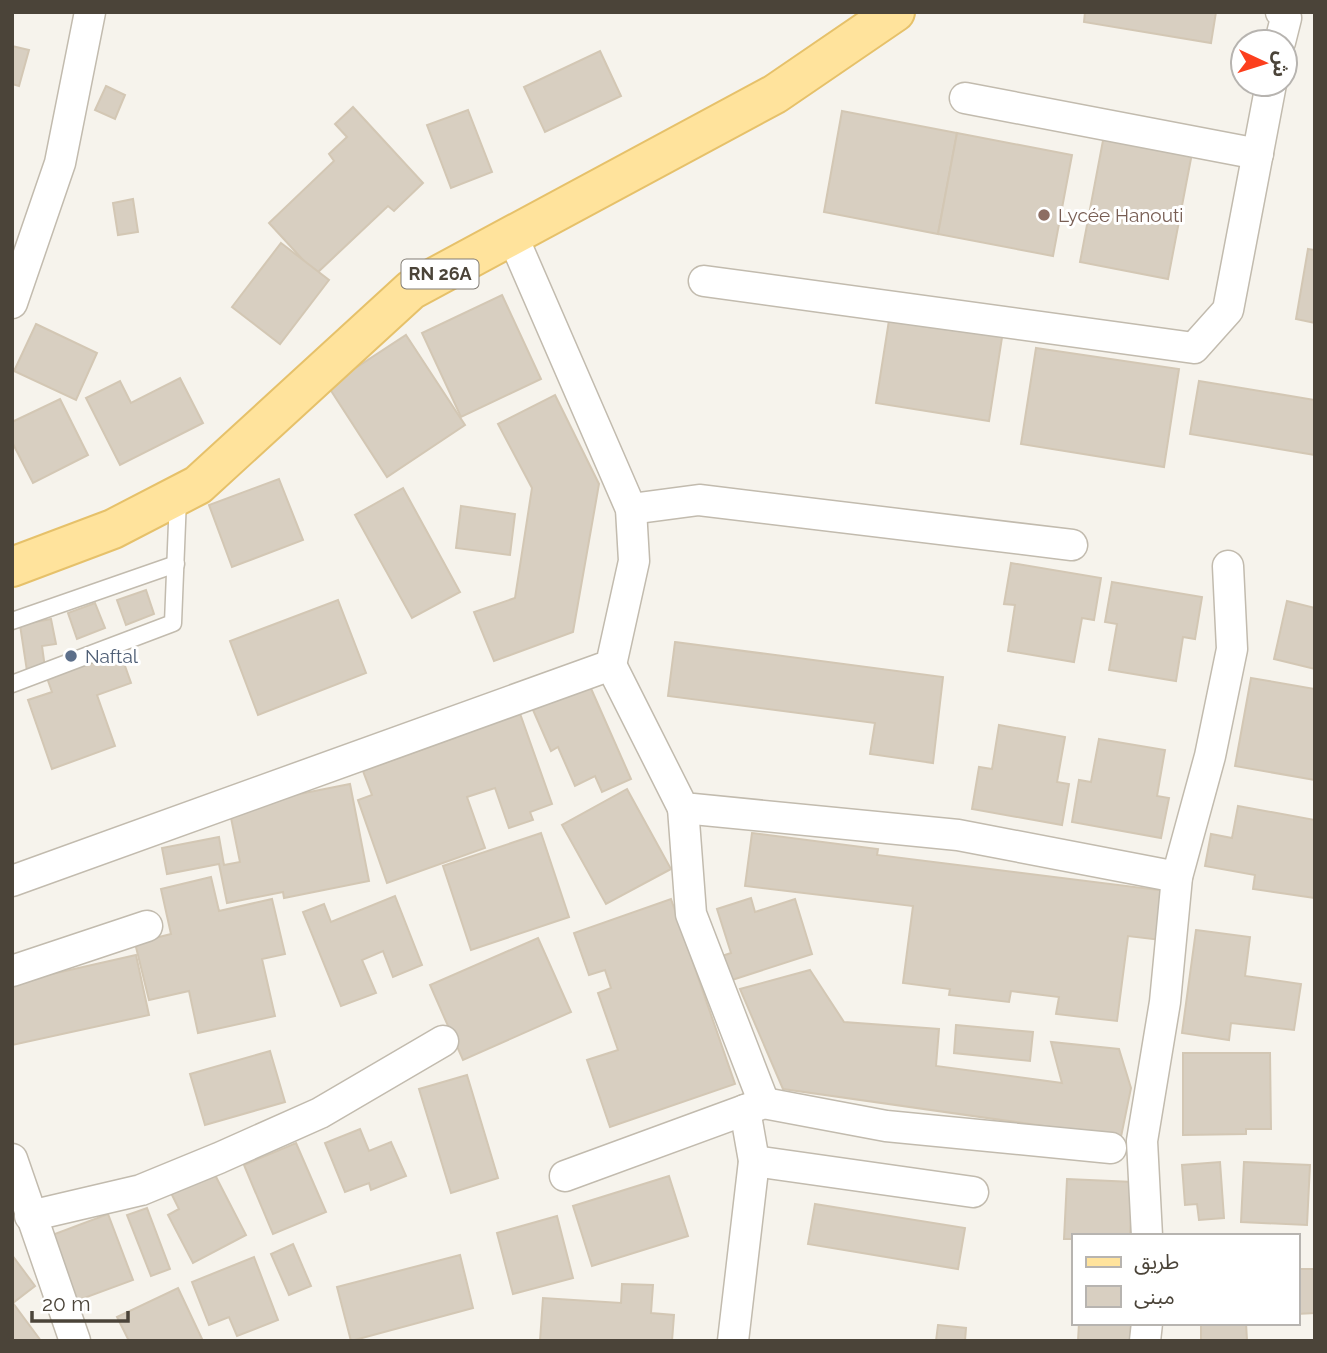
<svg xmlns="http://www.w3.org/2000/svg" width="1327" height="1353" viewBox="0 0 1327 1353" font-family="Raleway,'Noto Sans Arabic',sans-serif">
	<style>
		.building { fill: #d8cfc1; stroke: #d3c7b4; stroke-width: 2 }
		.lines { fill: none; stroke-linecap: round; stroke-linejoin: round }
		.service-casing { stroke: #c2bbae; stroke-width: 19 }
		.minor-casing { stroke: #c2bbae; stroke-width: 33 }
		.primary-casing { stroke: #e6c16a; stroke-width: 42 }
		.service { stroke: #fff; stroke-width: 16 }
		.minor { stroke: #fff; stroke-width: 30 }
		.primary { stroke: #ffe39c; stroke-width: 38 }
		.education-dot { fill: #8d6e63; stroke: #fff; stroke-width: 2.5 }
		.service-dot { fill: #5c6f8a; stroke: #fff; stroke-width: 2.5 }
		.labels { text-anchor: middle; stroke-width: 6; stroke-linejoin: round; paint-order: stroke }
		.shield { fill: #fff; stroke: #817c74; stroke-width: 2 }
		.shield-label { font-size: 18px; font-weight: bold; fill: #4b4439 }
		.education-label { font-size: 19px; fill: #785e54; stroke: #fff; text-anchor: start }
		.service-label { font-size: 19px; fill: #4e5e75; stroke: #fff; text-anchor: start }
	</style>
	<rect width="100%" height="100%" fill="#f6f3ec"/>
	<g class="building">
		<polygon points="1085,12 1216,12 1211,43 1084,22"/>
		<polygon points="12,46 29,50 19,86 12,84"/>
		<polygon points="600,51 621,96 545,132 524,87"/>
		<polygon points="106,86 125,95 115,119 95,110"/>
		<polygon points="353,107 423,183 394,211 388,206 316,274 269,223 334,161 329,154 347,137 335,124"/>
		<polygon points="468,110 492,172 451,188 427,125"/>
		<polygon points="842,111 957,133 938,234 824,212"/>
		<polygon points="1105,130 1193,148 1168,279 1080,262"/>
		<polygon points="957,133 1072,155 1053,256 938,234"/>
		<polygon points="133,199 138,232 118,235 113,203"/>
		<polygon points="281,243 329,280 280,344 232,307"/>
		<polygon points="1308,249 1315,250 1315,323 1296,319"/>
		<polygon points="502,295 541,379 461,417 422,333"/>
		<polygon points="890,314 1003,331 989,421 876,403"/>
		<polygon points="36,324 97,353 76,400 14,371"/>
		<polygon points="406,335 465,425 387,477 328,386"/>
		<polygon points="1036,348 1179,369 1164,467 1021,444"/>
		<polygon points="180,378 203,423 120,465 86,398 120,381 131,403"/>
		<polygon points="1199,381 1315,400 1315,455 1190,434"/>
		<polygon points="555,395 599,484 573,632 494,661 474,612 515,598 532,488 498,424"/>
		<polygon points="60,399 88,455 33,483 12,442 12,422"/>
		<polygon points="279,479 303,540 232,567 209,505"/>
		<polygon points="403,488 460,592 412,618 355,515"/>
		<polygon points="461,506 515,514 510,555 456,548"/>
		<polygon points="1011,563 1101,578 1094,620 1082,618 1074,662 1008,651 1015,605 1004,604"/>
		<polygon points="1112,582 1202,597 1195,639 1183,637 1176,681 1109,670 1117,624 1105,622"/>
		<polygon points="146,590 154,614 126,625 117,600"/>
		<polygon points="338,600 366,673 258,715 230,641"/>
		<polygon points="1287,601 1315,608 1315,669 1274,659"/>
		<polygon points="95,603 105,628 77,639 68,613"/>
		<polygon points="51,619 56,644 42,646 45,668 27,671 20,625"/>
		<polygon points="675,642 943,677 933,763 870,754 875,723 668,696"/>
		<polygon points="119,649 131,683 97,695 115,746 52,769 28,700 52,692 46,675"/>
		<polygon points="1251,678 1315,689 1315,780 1235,766"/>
		<polygon points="589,684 631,779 602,792 595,776 575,786 558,747 551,751 533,710"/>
		<polygon points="517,705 552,804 530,812 533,820 509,828 495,788 467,797 485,848 387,883 358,800 372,795 363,771 455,738 451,728"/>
		<polygon points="999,725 1065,737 1057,782 1069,784 1062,825 972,809 979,767 992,769"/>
		<polygon points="1099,739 1165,750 1157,796 1169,798 1161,838 1072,822 1079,780 1091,782"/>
		<polygon points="350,784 369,881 284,898 283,892 227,903 219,864 167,874 162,848 219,837 224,865 240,862 229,808"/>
		<polygon points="627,789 671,869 606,904 562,825"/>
		<polygon points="1238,806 1315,820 1315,898 1253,889 1255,875 1205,866 1211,834 1232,838"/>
		<polygon points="541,833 569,917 471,950 443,866"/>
		<polygon points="752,833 878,849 877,855 1167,891 1161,940 1128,936 1117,1021 1056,1014 1059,997 1011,991 1009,1002 949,995 950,989 903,983 913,906 745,886"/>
		<polygon points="211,877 219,911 272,899 285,954 262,959 275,1016 198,1033 189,991 149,1000 135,943 171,934 161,889"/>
		<polygon points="395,896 422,965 393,977 383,951 362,960 376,993 341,1006 303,912 324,904 331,922"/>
		<polygon points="751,898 755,912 795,899 812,954 726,982 719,957 731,953 717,909"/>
		<polygon points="671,899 735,1084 610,1127 587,1060 618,1050 598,993 611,988 605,970 589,975 574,933"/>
		<polygon points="1196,930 1250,937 1245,976 1301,984 1294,1030 1231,1023 1229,1040 1182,1033"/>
		<polygon points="538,938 571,1012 463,1060 430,985"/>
		<polygon points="136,955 149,1015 12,1045 12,983"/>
		<polygon points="810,970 844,1022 939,1029 936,1066 1062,1083 1051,1042 1119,1049 1131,1088 1121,1137 783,1089 740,989"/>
		<polygon points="956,1025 1033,1032 1030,1061 954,1053"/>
		<polygon points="270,1051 285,1102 205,1125 190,1074"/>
		<polygon points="1183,1053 1270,1053 1271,1129 1246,1129 1246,1134 1183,1135"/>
		<polygon points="467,1075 498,1178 451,1193 419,1089"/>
		<polygon points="360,1129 369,1151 391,1142 406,1176 371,1190 369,1183 345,1192 325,1143"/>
		<polygon points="296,1143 326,1212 273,1234 244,1165"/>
		<polygon points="1220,1162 1224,1218 1199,1220 1197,1204 1185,1205 1182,1165"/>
		<polygon points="1244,1162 1310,1165 1307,1225 1241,1222"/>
		<polygon points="213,1171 246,1235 193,1263 168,1215 179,1209 171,1193"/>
		<polygon points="669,1176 688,1236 592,1266 573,1206"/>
		<polygon points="1067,1179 1133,1182 1130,1236 1073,1236 1073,1239 1064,1239"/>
		<polygon points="815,1204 965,1228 958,1269 808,1244"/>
		<polygon points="147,1208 170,1269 151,1276 127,1215"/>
		<polygon points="108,1214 133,1280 76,1301 52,1235"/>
		<polygon points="557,1216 573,1278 513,1294 497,1233"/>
		<polygon points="293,1244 311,1286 289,1295 271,1254"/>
		<polygon points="12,1255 35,1286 13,1303 41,1341 12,1341"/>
		<polygon points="460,1255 473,1308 351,1341 337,1287"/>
		<polygon points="254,1257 278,1320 237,1336 229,1317 209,1325 192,1282"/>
		<polygon points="1297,1269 1315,1269 1315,1313 1297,1314"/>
		<polygon points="622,1284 653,1285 651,1313 674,1315 672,1341 540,1341 543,1298 621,1303"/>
		<polygon points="178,1288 203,1341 129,1341 117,1317"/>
		<polygon points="1079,1323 1131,1323 1130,1341 1078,1341"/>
		<polygon points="1201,1323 1246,1323 1247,1340 1201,1341"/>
		<polygon points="938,1325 966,1328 965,1341 936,1341"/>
	</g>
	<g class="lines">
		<defs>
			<g id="service">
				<polyline points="12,621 176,564"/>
				<polyline points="12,684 173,623 178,498"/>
			</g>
			<g id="minor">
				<polyline points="1280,42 1286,18 1281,12"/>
				<polyline points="965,98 1258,154"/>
				<polyline points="704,281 1194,348 1228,310 1271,84"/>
				<polyline points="12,303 60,163 90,12"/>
				<polyline points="631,509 699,500 1072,545"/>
				<polyline points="611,665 683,808 958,835 1177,877"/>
				<polyline points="683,808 691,914 764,1103"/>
				<polyline points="12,881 611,665 634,561 631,509 512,235"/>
				<polyline points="12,971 147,926"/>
				<polyline points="12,1159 75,1341"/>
				<polyline points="754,1161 973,1192"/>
				<polyline points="565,1176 764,1103 886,1126 1111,1148"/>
				<polyline points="30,1216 141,1190 219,1158 320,1113 443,1041"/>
				<polyline points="1147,1236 1142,1141 1165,1002 1177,877 1210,756 1232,649 1228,566"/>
				<polyline points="733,1341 754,1161 745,1110"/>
				<polyline points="1145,1341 1147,1323"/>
			</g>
			<polyline id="primary" points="12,567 113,529 198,485 411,290 775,94 895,12"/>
		</defs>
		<use href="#service" class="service-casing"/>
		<use href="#minor" class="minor-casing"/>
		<use href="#primary" class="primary-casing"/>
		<use href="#service" class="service"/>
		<use href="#minor" class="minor"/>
		<use href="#primary" class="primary"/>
	</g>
	<circle class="education-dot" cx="1044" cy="215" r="7"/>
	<circle class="service-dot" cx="71" cy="656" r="7"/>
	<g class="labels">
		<rect class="shield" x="401.5" y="259.5" width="77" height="29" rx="5"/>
		<g class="shield-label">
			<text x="440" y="280">RN 26A</text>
		</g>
		<g class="education-label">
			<text x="1058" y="222">Lycée Hanouti</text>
		</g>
		<g class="service-label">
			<text x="85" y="663">Naftal</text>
		</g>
	</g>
	<rect width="1327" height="1353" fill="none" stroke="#4b4439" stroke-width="28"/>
	<rect x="1072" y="1234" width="228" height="91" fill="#ffffff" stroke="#b7b4b0" stroke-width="2"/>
	<rect x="1086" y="1257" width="35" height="10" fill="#ffe39c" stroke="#b7b4b0" stroke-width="2"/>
	<text x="1134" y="1269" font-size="21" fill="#4b4439">طريق</text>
	<rect x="1086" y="1286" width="35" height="21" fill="#d8cfc1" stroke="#b7b4b0" stroke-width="2"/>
	<text x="1134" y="1304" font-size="21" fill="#4b4439">مبنى</text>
	<g transform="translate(1264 63) rotate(94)"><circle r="33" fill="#ffffff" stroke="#b7b4b0" stroke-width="2"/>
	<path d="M0-5L12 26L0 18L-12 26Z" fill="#fc3f1d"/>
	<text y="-10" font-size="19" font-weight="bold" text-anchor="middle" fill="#4b4439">ش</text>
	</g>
	<path d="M32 1311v10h96v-10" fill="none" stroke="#4b4439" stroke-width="3.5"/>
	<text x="42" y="1311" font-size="21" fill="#4b4439" stroke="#ffffff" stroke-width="5" paint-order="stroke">20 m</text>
</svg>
